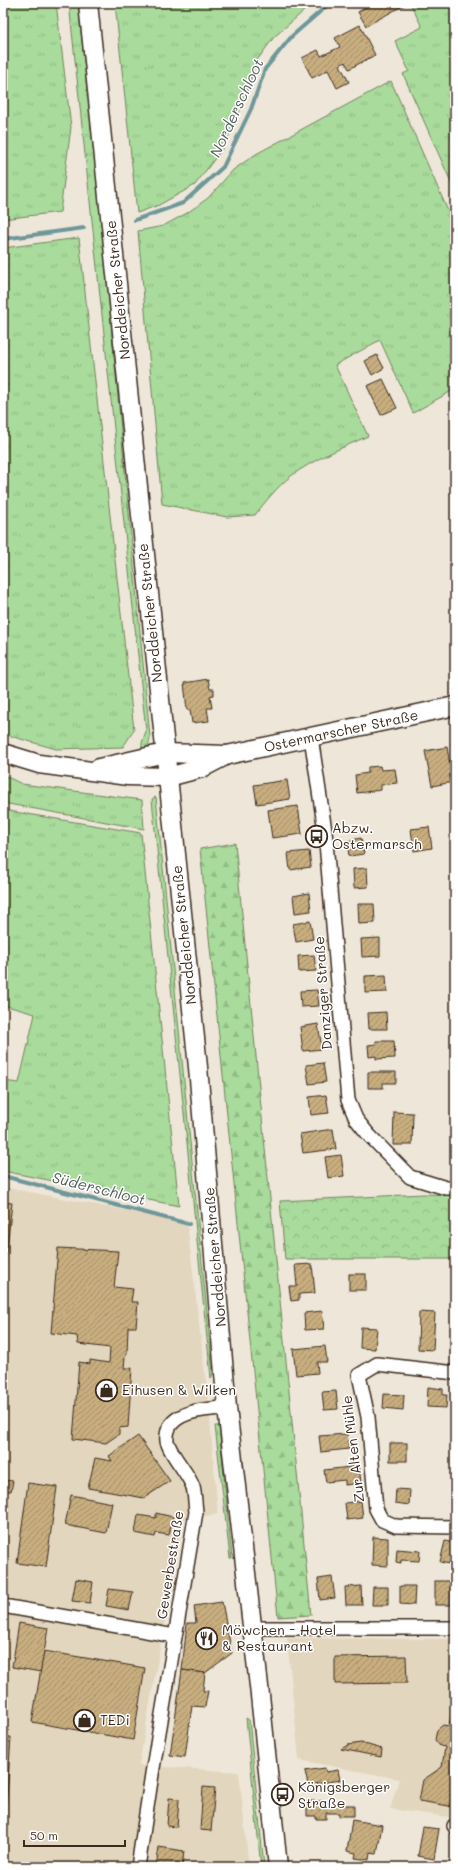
<svg xmlns="http://www.w3.org/2000/svg" width="458" height="1870" viewBox="0 0 458 1870" font-family="Mali,sans-serif">
	<style>
		.built { fill: #e3d6be }
		.grass { fill: url(#grass-tufts); stroke: #72825d }
		.forest { fill: url(#forest-firs); stroke: #72825d }
		.park { fill: url(#park-crowns); stroke: #72825d }
		.lines { fill: none; stroke-linecap: round; stroke-linejoin: round }
		.stream { stroke: #6e979a; stroke-width: 4 }
		.building { fill: url(#building-hatch); stroke: #3b2a1e }
		.street-casing { stroke: #3b2a1e; stroke-width: 16 }
		.secondary-casing { stroke: #3b2a1e; stroke-width: 21 }
		.street { stroke: #fff; stroke-width: 13 }
		.secondary { stroke: #fff; stroke-width: 18 }
		.labels { text-anchor: middle; stroke-width: 3; stroke-linejoin: round; paint-order: stroke }
		.street-label { font-size: 14px; fill: #3b2a1e; stroke: #fff }
		.poi-label { font-size: 14px; fill: #3b2a1e; stroke: #fff; text-anchor: start }
		.water-label { font-size: 15px; font-style: italic; fill: #54605c; stroke: #fff }
	</style>
	<defs>
		<pattern id="grass-tufts" width="24" height="20" patternUnits="userSpaceOnUse"><rect width="24" height="20" fill="#a8db9c"/><path d="M3 7l-1-3M5 7V3M7 7l1-3M15 17l-1-3M17 17v-4M19 17l1-3" fill="none" stroke="#92bc86"/></pattern>
		<pattern id="forest-firs" width="22" height="20" patternUnits="userSpaceOnUse"><rect width="22" height="20" fill="#a8db9c"/><path d="M5 1l3.5 6h-7zM16 11l3.5 6h-7z" fill="#92bc86"/></pattern>
		<pattern id="park-crowns" width="20" height="18" patternUnits="userSpaceOnUse"><rect width="20" height="18" fill="#a8db9c"/><path d="M2 6a3 3 0 1 1 6 0M12 15a3 3 0 1 1 6 0" fill="none" stroke="#92bc86"/></pattern>
		<pattern id="building-hatch" width="6" height="6" patternUnits="userSpaceOnUse"><rect width="6" height="6" fill="#c8ae7f"/><path d="M-1 1l2-2M0 6l6-6M5 7l2-2" fill="none" stroke="#a48e67"/></pattern>
	</defs>
	<rect width="100%" height="100%" fill="#eee7d9"/>
	<filter id="ink" filterUnits="userSpaceOnUse"><feTurbulence type="fractalNoise" baseFrequency=".025" numOctaves="2"/><feDisplacementMap in="SourceGraphic" scale="8" xChannelSelector="R" yChannelSelector="G"/><feConvolveMatrix kernelMatrix="1 2 1 2 8 2 1 2 1" color-interpolation-filters="sRGB"/></filter>
	<g filter="url(#ink)">
		<g class="built">
			<polygon points="3,1187 187,1222 209,1407 218,1514 183,1519 139,1765 239,1772 249,1867 3,1867"/>
			<polygon points="287,1638 455,1639 455,1818 390,1809 399,1779 299,1760"/>
		</g>
		<g class="grass">
			<polygon points="3,3 56,3 71,127 60,212 3,219"/>
			<polygon points="69,3 78,3 104,249 150,737 149,744 145,750 142,750 142,743 146,731"/>
			<polygon points="115,3 313,3 274,37 255,63 250,83 235,123 222,149 195,185 159,205 137,213"/>
			<polygon points="410,3 455,3 455,191 403,74 409,71 395,41 422,27"/>
			<path d="M391,81L455,227V389L413,413L380,340L335,365L368,436C342,448 314,459 291,476C277,487 266,501 255,515L227,517L162,504L138,231L163,226L187,213L208,198L233,170L256,154Z"/>
			<polygon points="79,238 134,730 123,747 56,749 3,734 3,248"/>
			<polygon points="3,775 22,784 142,800 144,829 3,803"/>
			<polygon points="156,797 213,1374 211,1378 153,810 152,799"/>
			<polygon points="3,810 141,833 179,1206 3,1171 3,1081 19,1083 35,1014 3,1005"/>
			<polygon points="215,1426 219,1426 232,1558 230,1558"/>
			<polygon points="246,1718 249,1720 264,1867 261,1867"/>
		</g>
		<polygon class="forest" points="235,843 311,1615 278,1617 200,849"/>
		<polygon class="park" points="424,1194 455,1195 455,1259 285,1259 280,1201"/>
		<g class="lines">
			<g class="stream">
				<polyline points="135,220 183,203 223,167 251,109 265,69 292,36 330,3"/>
				<polyline points="3,239 84,228"/>
				<polyline points="3,1176 189,1224"/>
			</g>
		</g>
		<g class="building">
			<polygon points="364,3 406,3 406,4 366,26 358,12 366,7"/>
			<polygon points="360,25 375,55 349,69 345,62 340,65 349,82 337,88 328,70 312,78 302,58 318,50 321,56 340,47 335,38"/>
			<polygon points="377,355 384,368 372,375 365,361"/>
			<polygon points="383,379 397,408 381,415 367,386"/>
			<polygon points="208,679 210,689 214,689 214,695 210,696 212,708 207,708 209,721 192,723 190,710 187,710 184,683"/>
			<polygon points="447,747 453,782 432,786 425,751"/>
			<polygon points="380,766 381,770 395,769 397,783 381,785 381,790 357,793 355,775 368,773 368,767"/>
			<polygon points="287,780 290,799 257,804 254,785"/>
			<polygon points="298,806 302,834 272,838 268,810"/>
			<polygon points="429,827 432,848 414,851 411,829"/>
			<polygon points="361,838 364,854 349,856 347,841"/>
			<polygon points="309,851 311,867 290,870 288,853"/>
			<polygon points="367,868 368,887 354,888 353,869"/>
			<polygon points="309,893 311,911 295,913 293,896"/>
			<polygon points="358,904 374,904 375,923 359,924"/>
			<polygon points="310,921 313,939 296,942 293,924"/>
			<polygon points="380,938 380,956 362,957 361,939"/>
			<polygon points="314,955 316,971 299,972 298,956"/>
			<polygon points="386,975 387,992 365,993 365,976"/>
			<polygon points="317,990 319,1006 301,1007 300,991"/>
			<polygon points="386,1012 387,1029 369,1029 368,1013"/>
			<polygon points="318,1024 322,1049 303,1051 300,1027"/>
			<polygon points="376,1041 394,1041 395,1058 376,1059 376,1056 369,1057 368,1045 376,1044"/>
			<polygon points="323,1063 326,1082 309,1084 306,1065"/>
			<polygon points="368,1072 396,1072 396,1083 383,1083 383,1088 368,1088"/>
			<polygon points="326,1095 329,1113 311,1115 309,1097"/>
			<polygon points="394,1112 413,1113 412,1145 393,1145"/>
			<polygon points="333,1129 336,1149 303,1153 300,1134"/>
			<polygon points="341,1155 344,1176 328,1178 325,1157"/>
			<polygon points="3,1202 12,1203 3,1283"/>
			<polygon points="58,1248 118,1251 114,1287 133,1289 131,1302 138,1302 136,1327 128,1327 127,1354 125,1357 124,1368 132,1368 128,1427 119,1428 119,1434 106,1443 73,1439 79,1362 90,1364 90,1360 109,1363 110,1348 78,1344 77,1336 51,1333"/>
			<polygon points="312,1264 315,1293 299,1294 299,1300 291,1301 289,1286 297,1286 295,1265"/>
			<rect x="349" y="1274" width="17" height="16"/>
			<polygon points="322,1311 324,1329 305,1330 304,1313"/>
			<polygon points="419,1312 435,1313 433,1350 418,1349"/>
			<polygon points="361,1327 377,1328 375,1349 360,1348"/>
			<polygon points="325,1346 327,1362 317,1362 318,1373 296,1375 293,1349"/>
			<polygon points="428,1387 443,1389 443,1395 447,1395 446,1408 427,1407"/>
			<polygon points="336,1391 338,1409 324,1410 322,1392"/>
			<polygon points="384,1394 404,1395 403,1410 383,1408"/>
			<polygon points="347,1434 349,1449 321,1452 319,1436"/>
			<polygon points="138,1436 170,1481 144,1498 88,1488 95,1458 112,1461 109,1456"/>
			<rect x="390" y="1443" width="17" height="18"/>
			<polygon points="359,1466 361,1483 345,1485 345,1480 326,1482 324,1470"/>
			<polygon points="3,1480 13,1481 11,1491 5,1491 3,1505"/>
			<polygon points="28,1483 57,1487 46,1567 17,1563"/>
			<polygon points="396,1489 410,1490 409,1505 395,1503"/>
			<polygon points="71,1495 112,1503 106,1533 65,1525"/>
			<polygon points="361,1501 363,1518 347,1520 345,1503"/>
			<polygon points="156,1513 173,1517 169,1535 156,1533 155,1537 135,1533 138,1515 156,1518"/>
			<polygon points="373,1537 388,1538 388,1566 372,1565"/>
			<polygon points="445,1541 455,1543 455,1565 440,1562"/>
			<polygon points="397,1549 420,1551 419,1561 401,1560 401,1563 396,1562"/>
			<polygon points="332,1577 335,1598 320,1600 318,1579"/>
			<polygon points="76,1579 93,1582 90,1603 72,1601"/>
			<rect x="435" y="1581" width="18" height="24"/>
			<polygon points="361,1586 362,1605 346,1605 345,1587"/>
			<polygon points="400,1586 415,1586 414,1605 400,1604"/>
			<polygon points="373,1587 388,1587 388,1605 372,1605"/>
			<polygon points="109,1589 133,1592 129,1610 106,1606"/>
			<polygon points="222,1602 232,1653 205,1673 182,1670 187,1623 196,1623 194,1606"/>
			<polygon points="19,1623 48,1628 41,1672 12,1667"/>
			<polygon points="44,1651 145,1668 133,1740 32,1722"/>
			<polygon points="406,1656 407,1683 335,1684 335,1657"/>
			<polygon points="182,1670 205,1673 203,1691 208,1691 205,1707 192,1706 185,1757 170,1755"/>
			<polygon points="455,1696 455,1807 419,1801 423,1780 442,1767 445,1747 440,1746 435,1740 437,1730 443,1725 449,1726"/>
			<polygon points="3,1737 11,1737 3,1856"/>
			<polygon points="361,1743 382,1749 381,1757 341,1749 348,1745"/>
			<polygon points="325,1768 326,1772 338,1770 340,1780 308,1785 305,1771"/>
			<polygon points="203,1787 215,1788 211,1831 200,1830"/>
			<polygon points="169,1798 179,1799 177,1827 167,1826"/>
			<polygon points="307,1801 328,1801 328,1803 339,1803 339,1805 354,1805 354,1816 339,1816 339,1813 326,1813 326,1819 316,1819 316,1816 307,1816"/>
			<polygon points="352,1820 382,1825 377,1854 370,1853 369,1860 355,1858 356,1853 347,1851"/>
			<polygon points="423,1827 439,1829 434,1859 418,1856"/>
			<polygon points="159,1847 184,1851 182,1867 156,1867"/>
		</g>
		<g class="lines">
			<defs>
				<g id="street">
					<polyline points="311,737 325,831 348,1100 356,1119 368,1134 410,1177 446,1188 455,1188"/>
					<polyline points="455,1373 377,1364 359,1375 368,1417 376,1509 382,1520 396,1526 455,1527"/>
					<polyline points="3,1606 175,1636"/>
					<polyline points="253,1628 455,1628"/>
					<polyline points="454,1826 455,1827"/>
					<path d="M138,1867L152,1774L196,1512C195,1504 195,1495 193,1487C187,1471 174,1460 168,1444C166,1441 167,1439 167,1435C170,1410 208,1409 227,1408"/>
				</g>
				<g id="secondary">
					<polyline points="88,3 198,1067 227,1408 260,1695 278,1867"/>
					<polyline points="3,753 39,764 128,776 168,777 202,768 227,755 455,706"/>
					<polyline points="99,768 165,753 227,755"/>
				</g>
			</defs>
			<use href="#street" class="street-casing"/>
			<use href="#secondary" class="secondary-casing"/>
			<use href="#street" class="street"/>
			<use href="#secondary" class="secondary"/>
		</g>
	</g>
	<defs>
		<symbol id="bus-ring" viewBox="-11 -11 22 22"><circle r="9.5" fill="#fff" stroke="#3b2a1e" stroke-width="1.5"/><path d="M-5-6H5V4H4V6H2V4H-2V6H-4V4H-5ZM-3.5-4V0h7V-4ZM-3.5 1.2v1.5H-2V1.2ZM2 1.2v1.5H3.5V1.2Z" fill="#3b2a1e"/></symbol>
		<symbol id="shop-ring" viewBox="-11 -11 22 22"><circle r="9.5" fill="#fff" stroke="#3b2a1e" stroke-width="1.5"/><path d="M-5-2.5h2.3a2.7 3.5 0 0 1 5.4 0H5L5.5 6h-11ZM-1.5-2.5h3a1.5 2.3 0 0 0-3 0Z" fill="#3b2a1e"/></symbol>
		<symbol id="restaurant-ring" viewBox="-11 -11 22 22"><circle r="9.5" fill="#fff" stroke="#3b2a1e" stroke-width="1.5"/><path d="M-5-6h1v4h1v-4h1v4h1v-4h1v5L-1.5 .5V6h-2V.5L-5-1ZM5-6V6H3V1.5H1.5Q1.5-4 5-6Z" fill="#3b2a1e"/></symbol>
	</defs>
	<g fill-rule="evenodd">
		<use href="#bus-ring" x="304" y="824" width="25" height="25"/>
		<use href="#shop-ring" x="94" y="1378" width="25" height="25"/>
		<use href="#restaurant-ring" x="194" y="1626" width="25" height="25"/>
		<use href="#shop-ring" x="72" y="1708" width="25" height="25"/>
		<use href="#bus-ring" x="270" y="1782" width="25" height="25"/>
	</g>
	<g class="labels">
		<g class="street-label">
			<text transform="translate(118 290) rotate(-96)" y="5">Norddeicher Straße</text>
			<text transform="translate(150 613) rotate(-96)" y="5">Norddeicher Straße</text>
			<text transform="translate(341 731) rotate(-12)" y="5">Ostermarscher Straße</text>
			<text transform="translate(184 935) rotate(-96)" y="5">Norddeicher Straße</text>
			<text transform="translate(323 993) rotate(-94)" y="5">Danziger Straße</text>
			<text transform="translate(215 1257) rotate(-95)" y="5">Norddeicher Straße</text>
			<text transform="translate(353 1449) rotate(-97)" y="5">Zur Alten Mühle</text>
			<text transform="translate(170 1565) rotate(-81)" y="5">Gewerbestraße</text>
		</g>
		<g class="poi-label">
			<text x="332" y="833">Abzw.<tspan x="332" dy="16">Ostermarsch</tspan></text>
			<text x="122" y="1395">Eihusen &amp; Wilken</text>
			<text x="222" y="1635">Möwchen - Hotel<tspan x="222" dy="16">&amp; Restaurant</tspan></text>
			<text x="100" y="1725">TEDi</text>
			<text x="298" y="1792">Königsberger<tspan x="298" dy="16">Straße</tspan></text>
		</g>
		<g class="water-label">
			<text transform="translate(237 108) rotate(-65)" y="5">Norderschloot</text>
			<text transform="translate(99 1189) rotate(14)" y="5">Süderschloot</text>
		</g>
	</g>
	<rect width="458" height="1870" fill="none" stroke="#fff" stroke-width="16"/>
	<rect x="8" y="8" width="442" height="1854" fill="none" stroke="#3b2a1e" stroke-width="1.5" filter="url(#ink)"/>
	<path d="M24 1840v6h101v-6" fill="none" stroke="#3b2a1e" stroke-width="2"/>
	<text x="30" y="1840" font-size="12" fill="#3b2a1e" stroke="#ffffff" stroke-width="3" paint-order="stroke">50 m</text>
</svg>
